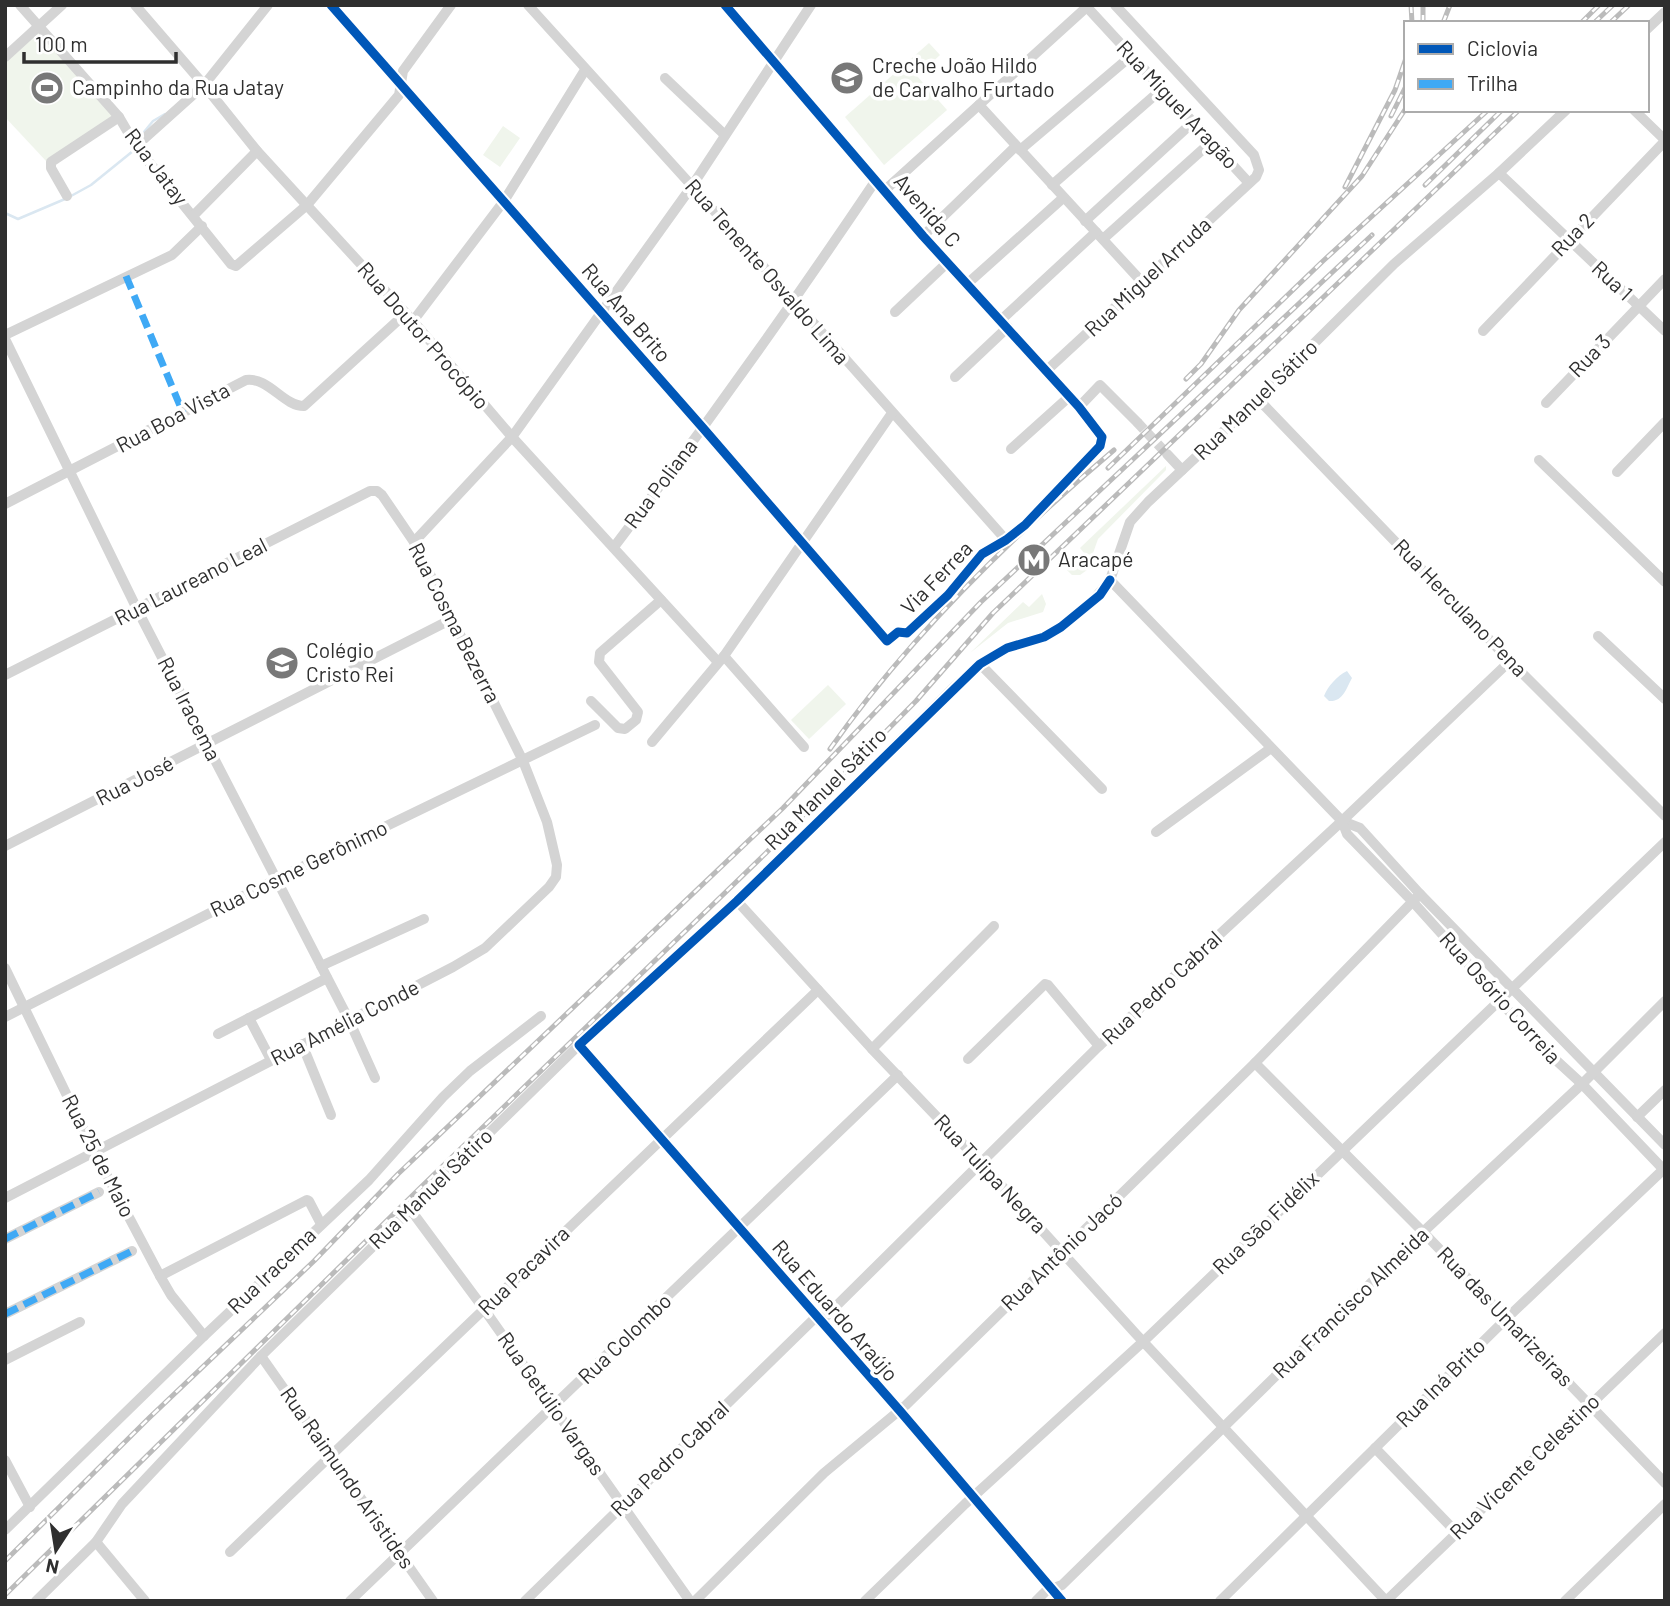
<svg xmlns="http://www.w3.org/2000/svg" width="1670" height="1606" viewBox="0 0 1670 1606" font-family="Barlow,sans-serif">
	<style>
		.green { fill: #f0f5ec }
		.water { fill: #dae7f1 }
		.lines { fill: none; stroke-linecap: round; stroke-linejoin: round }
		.stream { stroke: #dae7f1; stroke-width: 2.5 }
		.minor-tunnel { stroke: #d5d5d5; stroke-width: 10; stroke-dasharray: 10 5; stroke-linecap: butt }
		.minor { stroke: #d4d4d4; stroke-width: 10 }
		.rail-casing { stroke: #bbb; stroke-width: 5 }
		.rail { stroke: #fff; stroke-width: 2.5; stroke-dasharray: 8; stroke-linecap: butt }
		.quiet { stroke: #3fa9f5; stroke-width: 7; stroke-dasharray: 14 7; stroke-linecap: butt }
		.cycleway-casing { stroke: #fff; stroke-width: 13 }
		.cycleway { stroke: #0057b8; stroke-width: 9 }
		.labels { text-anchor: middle; stroke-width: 7; stroke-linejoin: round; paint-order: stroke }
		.poi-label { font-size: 21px; fill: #2f2f2f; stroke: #fff; text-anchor: start }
		.street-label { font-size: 21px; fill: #2f2f2f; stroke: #fff }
	</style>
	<rect width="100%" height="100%" fill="#fff"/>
	<g class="green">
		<polygon points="39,30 115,118 47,162 5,117 5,59"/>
		<polygon points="929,43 940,55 917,76 947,110 884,165 845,117"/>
		<polygon points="503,126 520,138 500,167 483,155"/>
		<polygon points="1166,466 1166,470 1098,539 1087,570 1080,575 1072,575 1067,570 1084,553 1080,548"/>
		<polygon points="1042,594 1046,604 1043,612 1008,623 970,653 1023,602 1029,607"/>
		<polygon points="828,685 846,704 809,739 791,720"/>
	</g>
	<path class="water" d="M1347,671L1352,678C1346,689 1343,702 1329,701L1324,696C1328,686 1337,676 1347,671Z"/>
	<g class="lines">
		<g class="stream">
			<polyline points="144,132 153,121 165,114"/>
			<polyline points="71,196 91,185 133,151"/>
			<polyline points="5,213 18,219 65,199"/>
		</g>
		<polyline class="minor-tunnel" points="1137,422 1167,454"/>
		<g class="minor">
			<polyline points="20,5 119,117 136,146 231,264 236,266 307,205 399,95 403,71 451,5"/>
			<polyline points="135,5 204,85 257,151 413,321 512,437 718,662"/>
			<polyline points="331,5 703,428 887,641 898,632 907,633 948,595 982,554 1006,540 1025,525 1100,446 1102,437 1079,407 923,236 725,5"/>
			<polyline points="528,5 692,186 1006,540"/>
			<polyline points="1085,5 1249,183"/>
			<polyline points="1647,29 1665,12"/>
			<polyline points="5,57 62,5"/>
			<polyline points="665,78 725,135"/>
			<polyline points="979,105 1142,282"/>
			<polyline points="1634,110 1665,140"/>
			<polyline points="136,146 204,85 268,5"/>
			<polyline points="1020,150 1131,56"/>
			<polyline points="1499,173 1665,331"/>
			<polyline points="1052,185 1162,89"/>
			<polyline points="885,190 1089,5"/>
			<polyline points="67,196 51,168 51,162 119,117"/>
			<polyline points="193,216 257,151"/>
			<polyline points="1085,221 1192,123"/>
			<polyline points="923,236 1016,146"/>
			<polyline points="1103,239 1211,142"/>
			<polyline points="967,284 1063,198"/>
			<polyline points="895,312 948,262"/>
			<polyline points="1001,320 1096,232"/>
			<polyline points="413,321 504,201 585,70"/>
			<polyline points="1483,331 1665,141"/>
			<polyline points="5,335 172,255 202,226"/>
			<polyline points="5,339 137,609 349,1020 375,1078"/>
			<polyline points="1046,371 1256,177 1259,170 1254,155 1115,5"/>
			<polyline points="955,377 1008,327"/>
			<polyline points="1258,399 1510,661 1665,816"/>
			<polyline points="1546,403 1665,279"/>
			<polyline points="1079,407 1100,385 1137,422"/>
			<polyline points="1011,449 1070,396"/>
			<polyline points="1167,454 1182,470"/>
			<polyline points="1539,460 1665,582"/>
			<polyline points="1617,472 1665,422"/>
			<path d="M5,504L246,380C269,377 283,406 304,406L405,314"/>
			<polyline points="414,542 512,437 692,186 811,5"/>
			<path d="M614,547C705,427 792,305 876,180"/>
			<polyline points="1110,580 1342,821 1360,828 1420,894 1665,1145"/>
			<polyline points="1598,636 1665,699"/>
			<polyline points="724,656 804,747"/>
			<polyline points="980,664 1102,789"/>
			<polyline points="5,675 370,491 377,491 382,495 414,542 523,761 547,822 557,865 556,877 549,887 485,948 453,967 5,1198"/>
			<polyline points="591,701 618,728 625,729 636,720 638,712 599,662 600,653 661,600"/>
			<polyline points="652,742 724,656 892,413"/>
			<polyline points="1342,821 1347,834 1413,902 1466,961 1479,979 1546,1051 1582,1084 1665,1171"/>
			<polyline points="1156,832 1271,748"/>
			<polyline points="5,846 452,619"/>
			<polyline points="737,901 872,1049 981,1163 1136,1334 1386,1601 1665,1333"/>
			<polyline points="321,966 424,919"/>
			<polyline points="5,968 95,1153 160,1276 171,1295 204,1336"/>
			<polyline points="5,1017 275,880 595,725"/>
			<polyline points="249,1018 271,1060"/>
			<polyline points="218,1034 327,978"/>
			<polyline points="302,1044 331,1115"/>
			<polyline points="579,1045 900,1411 1062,1601"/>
			<polyline points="872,1049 994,926"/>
			<polyline points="968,1059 1045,984 1048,985 1099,1046"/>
			<polyline points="1255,1063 1423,1232 1665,1483"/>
			<polyline points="1637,1117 1665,1090"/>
			<polyline points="410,1209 484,1309 690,1601"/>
			<polyline points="5,1239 99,1192"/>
			<polyline points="160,1276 307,1200 309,1201 321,1224"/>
			<polyline points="5,1314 132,1251"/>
			<polyline points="820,1322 1099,1046 1342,821 1510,661"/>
			<polyline points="261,1356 433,1601"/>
			<polyline points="5,1360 80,1322"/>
			<polyline points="1375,1448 1457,1533"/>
			<polyline points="5,1460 30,1507"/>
			<polyline points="5,1530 204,1336 369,1180 443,1097 470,1071 541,1016"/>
			<polyline points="96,1542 145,1601"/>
			<polyline points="230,1552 818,990"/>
			<polyline points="36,1601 96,1542 122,1504 261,1356 579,1045 737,901 954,687 980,664 1007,648 1044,637 1061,627 1090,604 1110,580 1130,522 1148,502 1258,399 1394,264 1499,173 1566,110"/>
			<polyline points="350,1601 898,1075"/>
			<polyline points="525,1601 816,1317"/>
			<polyline points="695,1601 824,1473 906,1405 1255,1063 1420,894"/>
			<polyline points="865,1601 965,1504 1146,1339 1665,842"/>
			<polyline points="1036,1601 1046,1591 1062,1585 1423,1232 1582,1084 1665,1001"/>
			<polyline points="1220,1601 1507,1318 1665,1168"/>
			<polyline points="1565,1601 1665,1504"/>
		</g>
		<defs>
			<g id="rail">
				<polyline points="1411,5 1412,23"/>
				<polyline points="1423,23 1423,5"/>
				<polyline points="1443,23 1450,5"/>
				<polyline points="1581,23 1599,5"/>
				<polyline points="1594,23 1613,5"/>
				<polyline points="1610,23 1629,5"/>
				<polyline points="1391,116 1406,86"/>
				<polyline points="1425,185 1502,110"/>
				<polyline points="1345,187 1395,90 1406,58"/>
				<polyline points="1186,379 1201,364 1239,310 1362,176 1406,108"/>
				<polyline points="1108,468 1323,261 1488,110"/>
				<path d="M830,749C909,637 1010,538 1114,450"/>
				<polyline points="5,1561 149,1418 314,1261 398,1174 783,808 981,602 1372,235"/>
				<polyline points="5,1595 419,1189 766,853 916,701 993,613 1519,110"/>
			</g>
		</defs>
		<use href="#rail" class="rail-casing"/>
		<use href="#rail" class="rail"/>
		<g class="quiet">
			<polyline points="126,276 183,413"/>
			<polyline points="5,1239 99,1192"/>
			<polyline points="5,1314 132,1251"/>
		</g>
		<defs>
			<g id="cycleway">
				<polyline points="331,5 703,428 887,641 898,632 907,633 948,595 982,554 1006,540 1025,525 1100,446 1102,437 1079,407 923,236 725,5"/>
				<polyline points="1062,1601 900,1411 579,1045 737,901 980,664 1007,648 1044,637 1061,627 1100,595 1110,580"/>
			</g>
		</defs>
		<use href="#cycleway" class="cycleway-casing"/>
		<use href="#cycleway" class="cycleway"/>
	</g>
	<defs>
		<symbol id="school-disc" viewBox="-11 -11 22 22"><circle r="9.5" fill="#787878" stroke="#fff"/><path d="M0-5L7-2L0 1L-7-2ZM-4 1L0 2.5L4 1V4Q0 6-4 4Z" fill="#fff"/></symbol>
		<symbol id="stadium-disc" viewBox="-11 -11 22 22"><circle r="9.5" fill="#787878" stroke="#fff"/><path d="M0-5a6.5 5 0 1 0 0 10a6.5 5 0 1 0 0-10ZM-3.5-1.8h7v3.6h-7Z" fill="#fff"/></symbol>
		<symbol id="metro-disc" viewBox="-11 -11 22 22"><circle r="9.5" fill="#787878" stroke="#fff"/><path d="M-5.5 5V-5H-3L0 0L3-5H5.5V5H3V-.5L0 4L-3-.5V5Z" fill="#fff"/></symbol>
	</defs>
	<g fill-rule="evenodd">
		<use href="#school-disc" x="828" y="59" width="38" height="38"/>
		<use href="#stadium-disc" x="28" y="69" width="38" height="38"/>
		<use href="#metro-disc" x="1015" y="541" width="38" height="38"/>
		<use href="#school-disc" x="263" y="644" width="38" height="38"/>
	</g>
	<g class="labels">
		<g class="poi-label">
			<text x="872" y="73">Creche João Hildo<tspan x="872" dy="24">de Carvalho Furtado</tspan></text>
			<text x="72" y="95">Campinho da Rua Jatay</text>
			<text x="1058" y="567">Aracapé</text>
			<text x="306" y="658">Colégio<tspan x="306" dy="24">Cristo Rei</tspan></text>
		</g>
		<g class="street-label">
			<text transform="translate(1177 105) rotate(47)" y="7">Rua Miguel Aragão</text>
			<text transform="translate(156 167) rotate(53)" y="7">Rua Jatay</text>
			<text transform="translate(927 211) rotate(49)" y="7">Avenida C</text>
			<text transform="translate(1573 235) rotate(-46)" y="7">Rua 2</text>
			<text transform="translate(767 272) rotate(49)" y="7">Rua Tenente Osvaldo Lima</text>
			<text transform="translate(1148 277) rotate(-43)" y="7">Rua Miguel Arruda</text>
			<text transform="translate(1612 281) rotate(43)" y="7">Rua 1</text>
			<text transform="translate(626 313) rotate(49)" y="7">Rua Ana Brito</text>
			<text transform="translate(423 336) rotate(49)" y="7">Rua Doutor Procópio</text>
			<text transform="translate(1590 356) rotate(-46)" y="7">Rua 3</text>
			<text transform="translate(1256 400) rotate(-44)" y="7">Rua Manuel Sátiro</text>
			<text transform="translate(173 418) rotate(-28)" y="7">Rua Boa Vista</text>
			<text transform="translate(661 484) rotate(-53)" y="7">Rua Poliana</text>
			<text transform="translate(937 578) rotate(-46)" y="7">Via Ferrea</text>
			<text transform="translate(191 582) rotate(-27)" y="7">Rua Laureano Leal</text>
			<text transform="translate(1460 608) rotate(46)" y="7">Rua Herculano Pena</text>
			<text transform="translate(454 623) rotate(63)" y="7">Rua Cosma Bezerra</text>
			<text transform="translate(189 709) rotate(63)" y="7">Rua Iracema</text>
			<text transform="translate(135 781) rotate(-27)" y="7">Rua José</text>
			<text transform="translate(826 789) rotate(-45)" y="7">Rua Manuel Sátiro</text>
			<text transform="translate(299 869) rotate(-26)" y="7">Rua Cosme Gerônimo</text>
			<text transform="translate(1162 988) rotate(-43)" y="7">Rua Pedro Cabral</text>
			<text transform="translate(1500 998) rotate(48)" y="7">Rua Osório Correia</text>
			<text transform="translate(345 1023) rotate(-27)" y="7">Rua Amélia Conde</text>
			<text transform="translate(98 1156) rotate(63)" y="7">Rua 25 de Maio</text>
			<text transform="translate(990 1174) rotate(47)" y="7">Rua Tulipa Negra</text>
			<text transform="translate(431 1189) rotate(-44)" y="7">Rua Manuel Sátiro</text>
			<text transform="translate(1266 1223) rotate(-44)" y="7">Rua São Fidélix</text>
			<text transform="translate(1062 1252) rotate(-44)" y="7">Rua Antônio Jacó</text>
			<text transform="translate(272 1271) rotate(-44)" y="7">Rua Iracema</text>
			<text transform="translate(524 1271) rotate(-44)" y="7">Rua Pacavira</text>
			<text transform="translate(1351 1303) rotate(-44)" y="7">Rua Francisco Almeida</text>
			<text transform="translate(835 1311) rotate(49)" y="7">Rua Eduardo Araújo</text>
			<text transform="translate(1505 1317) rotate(46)" y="7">Rua das Umarizeiras</text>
			<text transform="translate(625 1339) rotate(-44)" y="7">Rua Colombo</text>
			<text transform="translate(1441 1383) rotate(-45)" y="7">Rua Iná Brito</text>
			<text transform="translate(551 1404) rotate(55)" y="7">Rua Getúlio Vargas</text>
			<text transform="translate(670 1459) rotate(-44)" y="7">Rua Pedro Cabral</text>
			<text transform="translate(1525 1467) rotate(-44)" y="7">Rua Vicente Celestino</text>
			<text transform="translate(347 1478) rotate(55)" y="7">Rua Raimundo Aristides</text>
		</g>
	</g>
	<rect width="1670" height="1606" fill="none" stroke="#2f2f2f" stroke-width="14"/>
	<rect x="1404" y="21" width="245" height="91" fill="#ffffff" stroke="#acacac" stroke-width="2"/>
	<rect x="1418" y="44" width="35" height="10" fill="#0057b8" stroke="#acacac" stroke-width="2"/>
	<text x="1467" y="56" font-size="21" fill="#2f2f2f">Ciclovia</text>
	<rect x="1418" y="79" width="35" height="10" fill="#3fa9f5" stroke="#acacac" stroke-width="2"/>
	<text x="1467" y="91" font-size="21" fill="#2f2f2f">Trilha</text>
	<g transform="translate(56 1550) rotate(192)" stroke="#ffffff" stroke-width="5" paint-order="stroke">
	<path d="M0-5L12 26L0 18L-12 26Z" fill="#2f2f2f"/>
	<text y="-10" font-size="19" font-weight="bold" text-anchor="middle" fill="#2f2f2f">N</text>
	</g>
	<path d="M24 52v10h152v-10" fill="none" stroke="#2f2f2f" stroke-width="3.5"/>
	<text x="35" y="52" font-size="21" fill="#2f2f2f" stroke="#ffffff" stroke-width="5" paint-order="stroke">100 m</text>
</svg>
